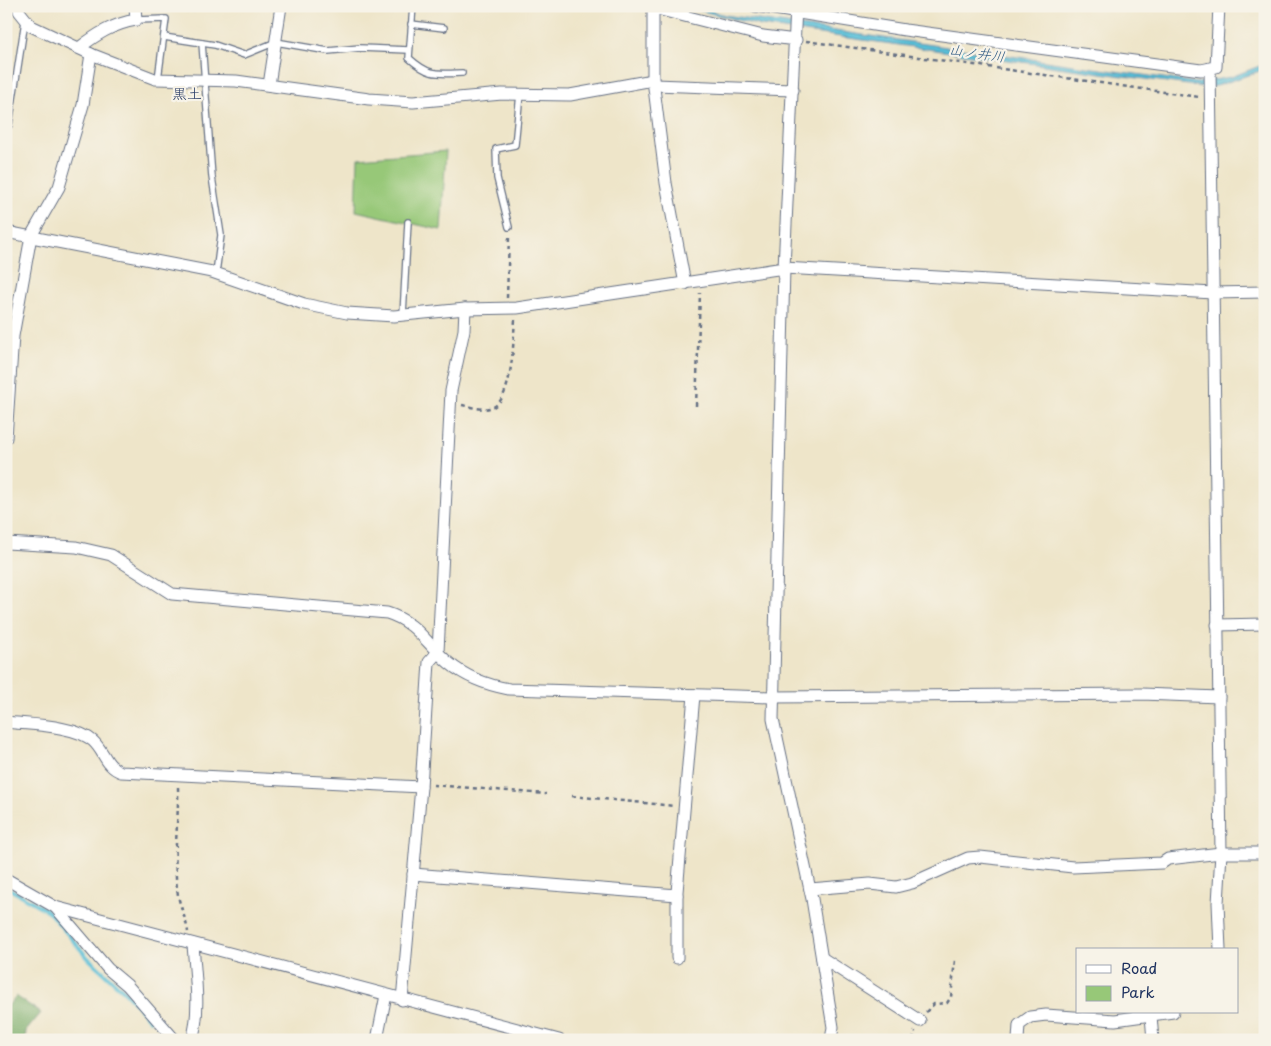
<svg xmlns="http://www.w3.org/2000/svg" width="1271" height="1046" viewBox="0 0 1271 1046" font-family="'Playpen Sans','Klee One',sans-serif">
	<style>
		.green { fill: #97c878; stroke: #597c6b }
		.forest { fill: #79ac68; stroke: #4a6e63 }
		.water { fill: #5ac0d8; stroke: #3a789b }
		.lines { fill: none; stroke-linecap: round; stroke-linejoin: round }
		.stream { stroke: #5ac0d8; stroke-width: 4 }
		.lane-casing { stroke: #656f83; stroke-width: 8 }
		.street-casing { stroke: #656f83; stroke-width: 13 }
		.path { stroke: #656f83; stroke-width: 2.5; stroke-dasharray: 4 4; stroke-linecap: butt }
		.lane { stroke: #fff; stroke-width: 5.5 }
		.street { stroke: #fff; stroke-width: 11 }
		.labels { text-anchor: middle; stroke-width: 4.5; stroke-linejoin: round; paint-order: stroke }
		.water-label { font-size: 14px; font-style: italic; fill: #2e5a83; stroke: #f7f3e8 }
		.quarter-label { font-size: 15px; fill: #1b2f5e; stroke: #f7f3e8 }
	</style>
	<rect width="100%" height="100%" fill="#f7f3e8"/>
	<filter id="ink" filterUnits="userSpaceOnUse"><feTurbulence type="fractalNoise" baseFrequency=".02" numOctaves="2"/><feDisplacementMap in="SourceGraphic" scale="10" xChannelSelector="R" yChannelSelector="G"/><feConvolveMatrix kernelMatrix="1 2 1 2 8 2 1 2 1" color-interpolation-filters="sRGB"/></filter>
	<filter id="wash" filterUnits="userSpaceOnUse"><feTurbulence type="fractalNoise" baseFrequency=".0096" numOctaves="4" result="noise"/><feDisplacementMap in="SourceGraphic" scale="20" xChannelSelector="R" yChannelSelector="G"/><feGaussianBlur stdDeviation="1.12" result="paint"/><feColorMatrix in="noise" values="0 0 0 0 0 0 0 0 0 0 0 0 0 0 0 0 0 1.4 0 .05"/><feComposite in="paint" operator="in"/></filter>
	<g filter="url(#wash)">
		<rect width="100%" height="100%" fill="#eee5c9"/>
		<polygon class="green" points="446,151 441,230 356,211 358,158"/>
		<polygon class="forest" points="16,996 41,1013 26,1031 25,1040 6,1040 6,1008"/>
		<polygon class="water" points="682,6 696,6 725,15 758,20 1198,83 1231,77 1265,64 1265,69 1216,86 1203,87 762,26"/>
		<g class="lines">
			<polyline class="stream" points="6,887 48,911 88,958 126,993 150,1020"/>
		</g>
	</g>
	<g filter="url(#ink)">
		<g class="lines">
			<defs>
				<g id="lane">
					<path d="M413,6L409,58C429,76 436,74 462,73"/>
					<polyline points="136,20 166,19 158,79"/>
					<polyline points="411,24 444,28"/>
					<polyline points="164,37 215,45 244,55 276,42 328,51 360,48 409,50"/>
					<polyline points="202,43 212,177 221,235 216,273"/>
					<polyline points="9,125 25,21"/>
					<polyline points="509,227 497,178 496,149 515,145 520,94"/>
					<polyline points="403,315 408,222"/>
				</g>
				<g id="street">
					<polyline points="19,6 19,11 31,26 91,54 155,79 236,81 369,99 413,102 502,94 570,95 653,80"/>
					<polyline points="755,6 905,30 1201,70 1216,67 1219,6"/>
					<polyline points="796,6 784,268 773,719 812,899 833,1027 831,1040"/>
					<path d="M79,48C97,34 113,24 136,20L135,6"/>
					<polyline points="1210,68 1221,853 1218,903 1220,950"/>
					<polyline points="269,85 281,6"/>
					<polyline points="655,85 793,90"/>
					<polyline points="6,232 212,272 304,304 347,313 394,316 465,309 517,308 784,268 1213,293 1265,292"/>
					<polyline points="685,284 666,183 653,80 653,8 763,36 796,40"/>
					<polyline points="6,438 13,336 31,236 59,187 83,105 91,54"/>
					<path d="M6,543L76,547L111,555L172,594L387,613C417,622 427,645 449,663C467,678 487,685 509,689L773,697L1142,694L1219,697"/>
					<polyline points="1217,625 1265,624"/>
					<path d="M6,722C31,725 75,725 93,741C105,752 105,766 121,772L421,787"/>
					<polyline points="413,874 677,895"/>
					<polyline points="6,879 55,907 559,1040"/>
					<polyline points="810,889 870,884 896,887 912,883 968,858 980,857 1073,867 1162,863 1168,859 1221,853 1265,853"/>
					<polyline points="55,907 108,969 127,985 175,1040"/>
					<polyline points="677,958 677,892 694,695"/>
					<polyline points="822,958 920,1021"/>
					<polyline points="402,1000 421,787 429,662 438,652 451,391 464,330 465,309"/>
					<polyline points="1151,1016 1153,1040"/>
					<path d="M192,1040C201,1010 195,975 193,944"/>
					<polyline points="377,1040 386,995"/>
					<polyline points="1018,1040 1019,1025 1030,1017 1046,1015 1115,1020 1173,1012"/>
				</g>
			</defs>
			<use href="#lane" class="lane-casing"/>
			<use href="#street" class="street-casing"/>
			<g class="path">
				<polyline points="806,41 1199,97"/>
				<polyline points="507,298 509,236"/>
				<path d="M462,405C471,407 484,411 493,407C513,398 513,340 515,320"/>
				<polyline points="696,406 700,293"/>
				<polyline points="433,785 546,794"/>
				<path d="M178,787C179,822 172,859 178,895C180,907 186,918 188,932"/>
				<polyline points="572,796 675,806"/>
				<polyline points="926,1012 934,1004 947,1003 951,997 955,960"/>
				<polyline points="913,1040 915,1031"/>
			</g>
			<use href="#lane" class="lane"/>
			<use href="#street" class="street"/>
		</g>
	</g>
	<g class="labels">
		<g class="water-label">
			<text transform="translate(977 53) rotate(8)" y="5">山ノ井川</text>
		</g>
		<g class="quarter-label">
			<text x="187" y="99">黒土</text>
		</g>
	</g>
	<rect width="1271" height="1046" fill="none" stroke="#f7f3e8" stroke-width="25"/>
	<rect x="1076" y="948" width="162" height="65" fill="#f7f3e8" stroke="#9fa5b1"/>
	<rect x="1086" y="965" width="25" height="8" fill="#ffffff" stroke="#9fa5b1"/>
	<text x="1121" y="974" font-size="15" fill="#1b2f5e">Road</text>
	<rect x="1086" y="986" width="25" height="15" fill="#97c878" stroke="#9fa5b1"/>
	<text x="1121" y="998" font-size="15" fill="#1b2f5e">Park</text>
</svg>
